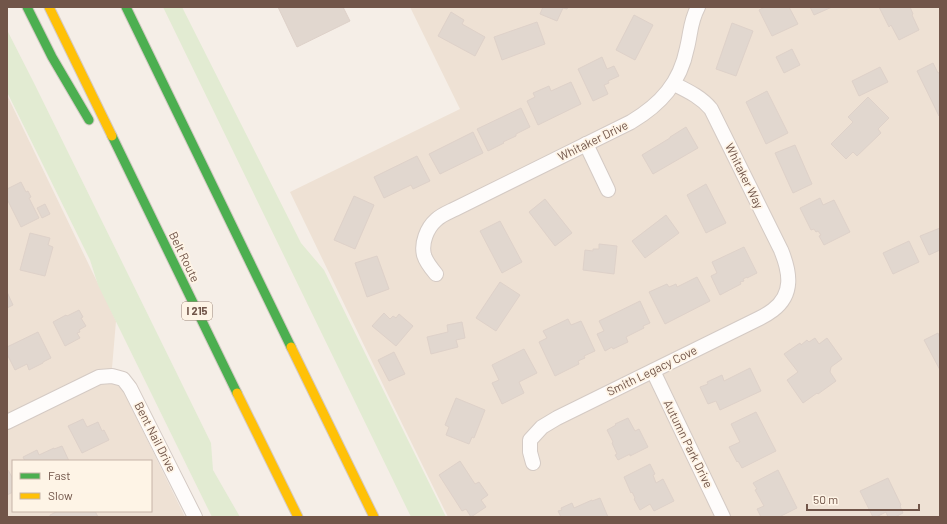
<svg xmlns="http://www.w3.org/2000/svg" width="947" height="524" viewBox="0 0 947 524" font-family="Barlow,sans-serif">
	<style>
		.residential { fill: #eee1d4; fill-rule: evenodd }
		.green { fill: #e2ebd2 }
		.building { fill: #e1d7cf; stroke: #ded1c9 }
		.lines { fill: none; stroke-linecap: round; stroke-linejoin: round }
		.street-casing { stroke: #d4cac4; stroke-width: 16 }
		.fast-casing { stroke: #d4cac4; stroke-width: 11 }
		.slow-casing { stroke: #d4cac4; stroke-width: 11 }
		.street { stroke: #fefcfb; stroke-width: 14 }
		.fast { stroke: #4caf50; stroke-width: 9 }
		.slow { stroke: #ffc107; stroke-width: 9 }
		.labels { text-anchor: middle; stroke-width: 3.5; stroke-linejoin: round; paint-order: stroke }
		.shield { fill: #fef4e6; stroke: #9b8578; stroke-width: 1 }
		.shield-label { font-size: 11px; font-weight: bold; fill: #715549 }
		.street-label { font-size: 12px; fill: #715549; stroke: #fef4e6 }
	</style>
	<rect width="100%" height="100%" fill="#f5eee7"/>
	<g class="residential">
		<polygon points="410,7 940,7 940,517 448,517 389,397 290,192 460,109"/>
		<path d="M7,95L116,321L112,368L185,517H7ZM13,461H151V511H13Z"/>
	</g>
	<g class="green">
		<polygon points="163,7 182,7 301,243 324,270 446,517 411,517"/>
		<polygon points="7,30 34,83 211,443 213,470 240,517 212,517 98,285 90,260 7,92"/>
	</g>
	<g class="building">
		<polygon points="278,7 343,7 350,21 297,47"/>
		<polygon points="543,7 568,7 567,9 563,8 557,21 540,14"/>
		<polygon points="765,7 789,7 798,24 772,36 759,10"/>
		<polygon points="810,7 832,7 814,15"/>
		<polygon points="879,7 910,7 913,14 912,15 919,30 899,40 891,25 889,27"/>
		<polygon points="451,12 464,20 462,24 485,37 475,56 438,36"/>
		<polygon points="634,15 653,25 635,60 616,50"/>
		<polygon points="537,22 545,44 502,60 494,37"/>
		<polygon points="732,23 753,31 736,76 716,69"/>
		<polygon points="792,49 800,65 784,73 776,57"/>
		<polygon points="602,57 607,69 614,66 619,76 608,81 609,83 604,85 608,94 593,101 578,69"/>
		<polygon points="933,63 938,73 940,72 939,116 917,71"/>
		<polygon points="880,67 888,82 859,96 852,81"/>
		<polygon points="571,82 581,104 538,125 527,101 535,97 533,93 549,86 551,91"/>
		<polygon points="767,91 788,133 766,144 746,102"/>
		<polygon points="868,97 889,118 878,129 881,133 857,156 853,152 846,159 831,144 853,122 848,117"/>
		<polygon points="521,108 530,127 516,134 516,136 503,142 504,143 488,151 477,129"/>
		<polygon points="686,127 698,148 653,174 642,155 670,138 670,137"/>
		<polygon points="473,132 483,153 440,174 429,154"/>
		<polygon points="795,145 812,184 793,193 775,153"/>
		<polygon points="417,156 430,181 413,189 411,185 384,198 374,177"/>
		<polygon points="21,182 26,192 28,191 31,197 29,198 39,218 21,227 7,199 7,189"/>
		<polygon points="706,184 726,223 706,233 687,195"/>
		<polygon points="354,196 374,205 355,249 334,240"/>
		<polygon points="820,198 823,205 834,200 850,232 824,245 819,236 821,235 818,231 816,232 814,229 811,230 800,208"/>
		<polygon points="545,199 572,233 555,246 529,212"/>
		<polygon points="45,204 50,214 42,218 37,208"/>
		<polygon points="666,215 679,233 645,258 632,241"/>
		<polygon points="500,221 522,262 502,273 480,231"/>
		<polygon points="940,228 940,250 929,255 920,236"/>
		<polygon points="30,233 50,238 48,245 53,247 45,276 20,270"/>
		<polygon points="909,241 919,262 893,274 883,253"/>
		<polygon points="599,244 617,246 614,274 583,270 585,250 593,251 593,249 599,249"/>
		<polygon points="744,247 757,273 747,278 747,277 743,279 744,281 740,282 741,284 720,295 711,276 717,273 712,262"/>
		<polygon points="377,256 389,289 367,297 355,263"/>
		<polygon points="697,277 710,301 665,324 649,292 667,284 669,287 676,284 677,287"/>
		<polygon points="500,282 520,295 496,331 476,318"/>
		<polygon points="7,292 13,305 7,308"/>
		<polygon points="640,301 650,323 643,326 644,328 626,337 628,342 613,349 612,347 605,351 597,334 604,331 599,321"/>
		<polygon points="79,310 83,317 81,318 86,326 79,330 80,332 77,333 80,338 65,346 53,322 66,315 67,316"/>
		<polygon points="384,313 390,319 393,316 396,318 399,314 413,326 396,346 372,326"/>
		<polygon points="568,319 571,325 581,321 595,351 584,356 585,358 578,361 579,364 555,376 539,342 547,338 543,331"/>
		<polygon points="462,322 465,338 456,340 458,347 431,354 427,337 448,332 447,325"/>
		<polygon points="38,332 51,358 43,362 43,363 29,370 27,364 15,370 7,354 7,347"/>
		<polygon points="938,333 940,338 940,370 924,340"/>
		<polygon points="815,338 819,344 827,338 842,359 831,367 830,372 836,381 818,394 817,393 803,403 787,380 798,372 784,354 800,343 801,345 807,340 809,342"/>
		<polygon points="524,349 537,373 519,382 524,393 502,404 492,383 499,380 492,365"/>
		<polygon points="394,352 405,374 389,381 378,360"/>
		<polygon points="750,368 761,391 720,410 716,401 708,404 700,387 708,384 707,382 722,375 724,381"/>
		<polygon points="456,398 485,410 474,438 472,437 469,444 446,435 449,427 445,425"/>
		<polygon points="756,412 776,451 742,468 738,461 737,462 729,447 740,442 731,424"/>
		<polygon points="628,418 635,431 639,429 648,447 630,456 630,454 618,460 615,455 617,454 612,443 613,442 607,430 616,425 615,424"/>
		<polygon points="83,419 87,427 98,422 102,431 104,430 109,440 82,453 68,426"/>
		<polygon points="62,446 69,461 25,461 23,457 37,450 39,455 54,448 54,449"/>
		<polygon points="460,461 475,484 479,482 488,495 481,500 486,507 471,517 466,509 462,511 439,475"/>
		<polygon points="650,464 655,474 653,475 656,483 663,479 674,501 654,511 650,504 640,510 634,499 635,498 632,492 631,493 624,477"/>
		<polygon points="8,470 13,479 13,492 7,495 7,471"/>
		<polygon points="778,470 797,508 779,517 761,517 757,509 764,506 755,490 757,489 753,483"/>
		<polygon points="888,478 901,505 900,506 903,513 895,517 888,517 886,512 876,517 873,517 860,491"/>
		<polygon points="600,498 608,517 561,517 558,511 562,510 561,508 572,503 574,508 592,500 592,501"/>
		<polygon points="58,511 95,511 98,517 50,517 50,515"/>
	</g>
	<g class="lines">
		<defs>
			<g id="street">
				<polyline points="586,144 608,190"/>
				<path d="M436,274C431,268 426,262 424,255C421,243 427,228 436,220C441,215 449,212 455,209L631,122C661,104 680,83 687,48C691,32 690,22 698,7"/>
				<polyline points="653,371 723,517"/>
				<polyline points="7,422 99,377 112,376 123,379 130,388 195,517"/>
				<path d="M533,463L530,452V440L542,427L557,418L760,318C764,316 769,313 773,310C794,294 790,272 781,250L711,109C701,97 688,91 674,84"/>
			</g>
			<g id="fast">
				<polyline points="27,7 52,57 89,120"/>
				<polyline points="126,7 291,347"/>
				<polyline points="112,136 237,393"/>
			</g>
			<g id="slow">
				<polyline points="49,7 112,136"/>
				<polyline points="291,347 374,517"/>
				<polyline points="237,393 298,517"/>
			</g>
		</defs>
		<use href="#street" class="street-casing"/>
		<use href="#fast" class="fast-casing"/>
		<use href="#slow" class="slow-casing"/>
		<use href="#street" class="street"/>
		<use href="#fast" class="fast"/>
		<use href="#slow" class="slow"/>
	</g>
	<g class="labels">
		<rect class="shield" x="182" y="302" width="30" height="18" rx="3"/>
		<g class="shield-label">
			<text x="197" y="315">I 215</text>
		</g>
		<g class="street-label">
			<text transform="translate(593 141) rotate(-26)" y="4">Whitaker Drive</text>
			<text transform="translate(744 176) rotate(64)" y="4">Whitaker Way</text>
			<text transform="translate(184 257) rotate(64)" y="4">Belt Route</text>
			<text transform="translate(652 371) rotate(-26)" y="4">Smith Legacy Cove</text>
			<text transform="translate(155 437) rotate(63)" y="4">Bent Nail Drive</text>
			<text transform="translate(688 444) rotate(64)" y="4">Autumn Park Drive</text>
		</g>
	</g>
	<rect width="947" height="524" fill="none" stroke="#715549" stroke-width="16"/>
	<rect x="12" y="460" width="140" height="52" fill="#fef4e6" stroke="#c6b4a7"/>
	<rect x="20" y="473" width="20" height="6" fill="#4caf50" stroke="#c6b4a7"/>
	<text x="48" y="480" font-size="12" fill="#715549">Fast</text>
	<rect x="20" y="493" width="20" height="6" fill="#ffc107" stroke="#c6b4a7"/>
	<text x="48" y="500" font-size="12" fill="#715549">Slow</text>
	<path d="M807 504v6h112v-6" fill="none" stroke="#715549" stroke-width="2"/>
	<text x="813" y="504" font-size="12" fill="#715549" stroke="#fef4e6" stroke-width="3" paint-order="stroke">50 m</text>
</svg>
